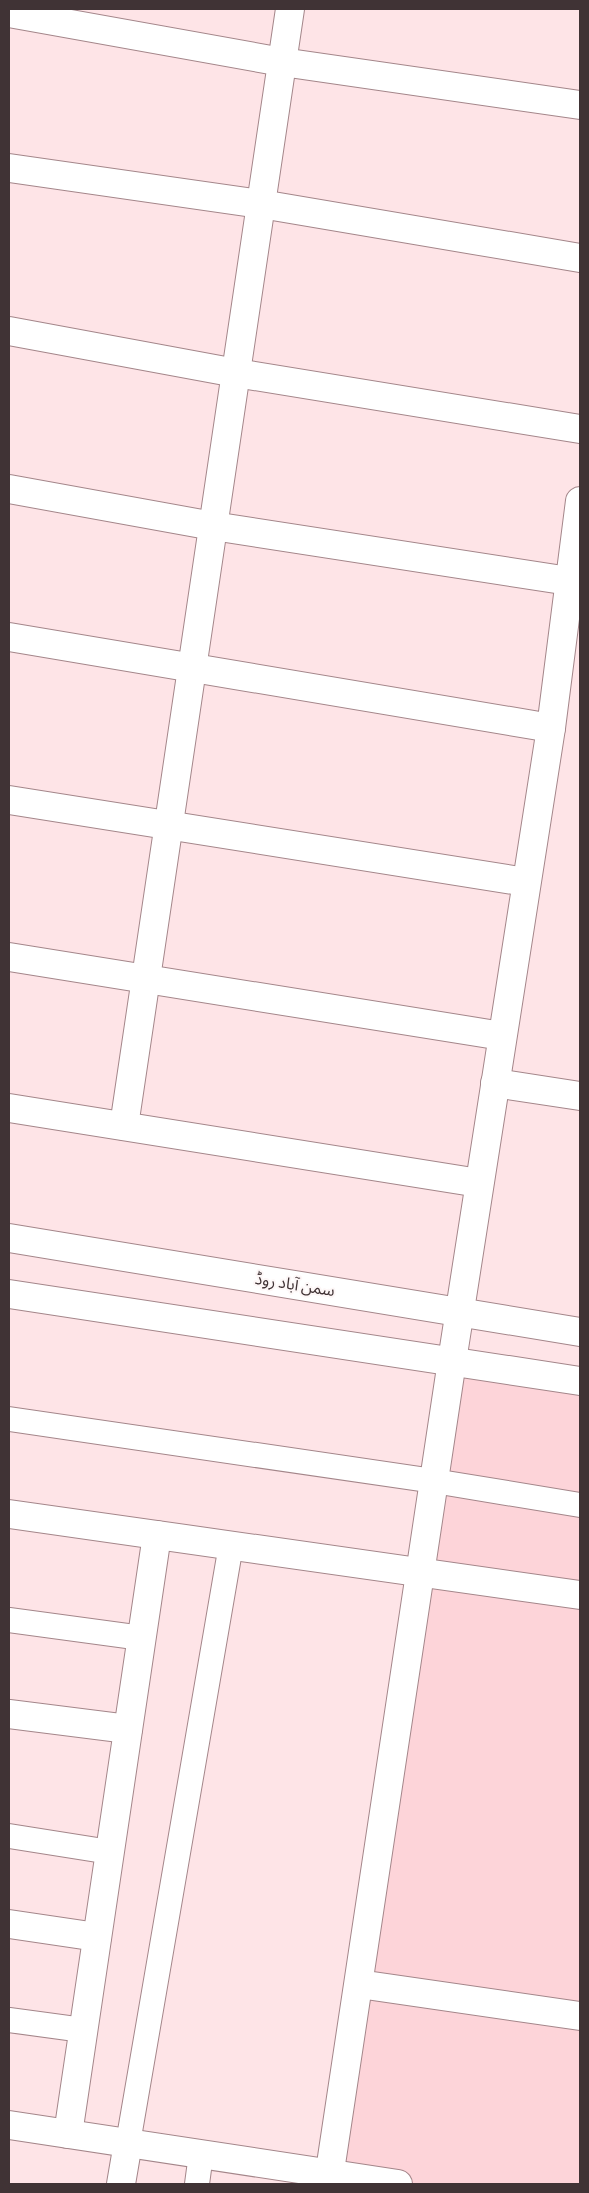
<svg xmlns="http://www.w3.org/2000/svg" width="589" height="2193" viewBox="0 0 589 2193" font-family="'Crimson Pro','Noto Sans Arabic',serif">
	<style>
		.built { fill: #fdd4d9 }
		.lines { fill: none; stroke-linecap: round; stroke-linejoin: round }
		.pedestrian-casing { stroke: #a4868a; stroke-width: 26 }
		.minor-casing { stroke: #a4868a; stroke-width: 30 }
		.tertiary-casing { stroke: #a4868a; stroke-width: 30 }
		.pedestrian { stroke: #fff; stroke-width: 24 }
		.minor { stroke: #fff; stroke-width: 28 }
		.tertiary { stroke: #fff; stroke-width: 28 }
		.labels { text-anchor: middle; stroke-width: 4; stroke-linejoin: round; paint-order: stroke }
		.street-label { font-size: 16px; fill: #403335; stroke: #fdf7f7 }
	</style>
	<rect width="100%" height="100%" fill="#fee4e7"/>
	<polygon class="built" points="452,1361 580,1380 580,2184 397,2184 330,2174"/>
	<g class="lines">
		<defs>
			<g id="pedestrian">
				<polyline points="9,1419 434,1481 580,1505"/>
				<polyline points="9,1620 142,1638"/>
				<polyline points="9,1836 110,1852"/>
				<polyline points="9,2020 83,2030"/>
				<polyline points="128,2143 231,1545"/>
				<polyline points="197,2184 201,2154"/>
			</g>
			<g id="minor">
				<polyline points="9,13 282,62 580,105"/>
				<polyline points="9,168 261,204 580,258"/>
				<polyline points="9,331 236,373 580,429"/>
				<polyline points="9,489 213,526 569,581"/>
				<polyline points="9,637 551,728"/>
				<polyline points="9,800 526,882"/>
				<polyline points="9,957 502,1036"/>
				<polyline points="495,1083 580,1096"/>
				<polyline points="9,1108 479,1183"/>
				<polyline points="124,1126 290,9"/>
				<polyline points="9,1514 580,1595"/>
				<polyline points="9,1714 128,1729"/>
				<polyline points="9,1924 97,1937"/>
				<polyline points="359,1984 580,2016"/>
				<polyline points="9,2125 398,2184"/>
				<polyline points="68,2134 157,1535"/>
				<polyline points="121,2184 128,2143"/>
				<polyline points="328,2184 452,1361"/>
			</g>
			<g id="tertiary">
				<polyline points="9,1238 580,1332"/>
				<polyline points="9,1294 580,1381"/>
				<polyline points="452,1361 551,728 580,501"/>
			</g>
		</defs>
		<use href="#pedestrian" class="pedestrian-casing"/>
		<use href="#minor" class="minor-casing"/>
		<use href="#tertiary" class="tertiary-casing"/>
		<use href="#pedestrian" class="pedestrian"/>
		<use href="#minor" class="minor"/>
		<use href="#tertiary" class="tertiary"/>
	</g>
	<g class="labels">
		<g class="street-label">
			<text transform="translate(295 1284) rotate(9)" y="6">سمن آباد روڈ</text>
		</g>
	</g>
	<rect width="589" height="2193" fill="none" stroke="#403335" stroke-width="20"/>
</svg>
